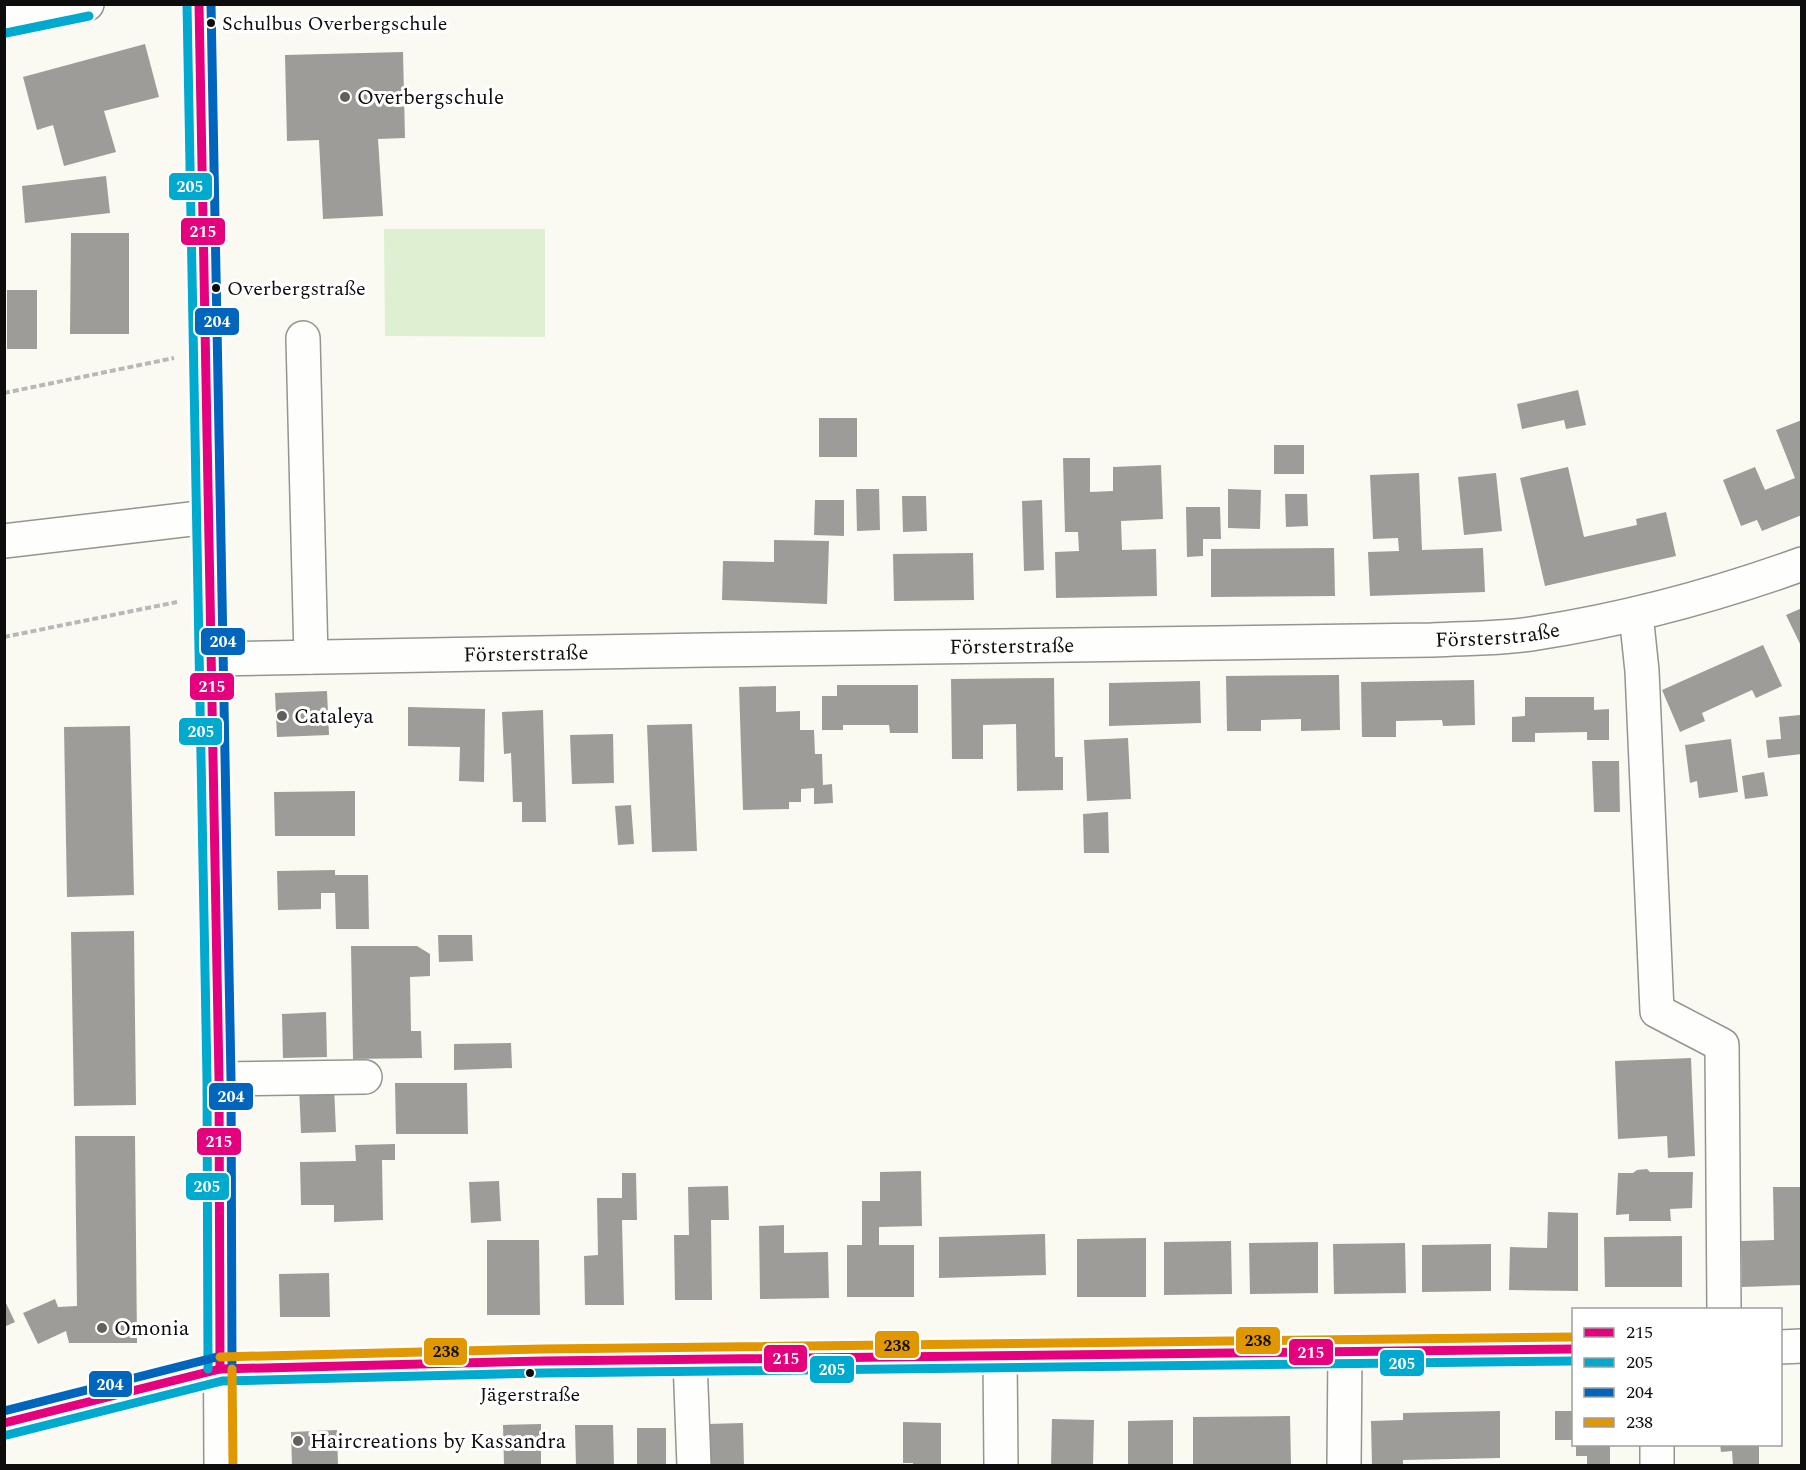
<svg xmlns="http://www.w3.org/2000/svg" width="1806" height="1470" viewBox="0 0 1806 1470" font-family="Spectral,serif">
	<style>
		.green { fill: #dff0d2 }
		.building { fill: #9e9c98 }
		.lines { fill: none; stroke-linecap: round; stroke-linejoin: round }
		.minor-casing { stroke: #949490; stroke-width: 36 }
		.path { stroke: #b8b8b6; stroke-width: 4; stroke-dasharray: 6 3; stroke-linecap: butt }
		.minor { stroke: #fefefd; stroke-width: 33 }
		.bus-1-casing { stroke: #fff; stroke-width: 14 }
		.bus-2-casing { stroke: #fff; stroke-width: 14 }
		.bus-3-casing { stroke: #fff; stroke-width: 14 }
		.bus-4-casing { stroke: #fff; stroke-width: 14 }
		.bus-1 { stroke: #e5007d; stroke-width: 9 }
		.bus-2 { stroke: #00a9ce; stroke-width: 9 }
		.bus-3 { stroke: #0065bd; stroke-width: 9 }
		.bus-4 { stroke: #e09701; stroke-width: 9 }
		.bus-dot { fill: #0d0d0d; stroke: #fff; stroke-width: 2 }
		.poi-dot { fill: #60605d; stroke: #fff; stroke-width: 2 }
		.labels { text-anchor: middle; stroke-width: 6; stroke-linejoin: round; paint-order: stroke }
		.bus-label { font-size: 20px; fill: #0d0d0d; stroke: #fff; text-anchor: start }
		.poi-label { font-size: 21px; fill: #0d0d0d; stroke: #fff; text-anchor: start }
		.street-label { font-size: 21px; fill: #0d0d0d; stroke: #fff }
		.line-badge { stroke: #fff; stroke-width: 2 }
		.badge-label { font-size: 16px; text-anchor: middle; font-weight: bold; fill: #fff }
		.pale-badge-label { font-size: 16px; text-anchor: middle; font-weight: bold; fill: #111 }
	</style>
	<rect width="100%" height="100%" fill="#fbfaf2"/>
	<polygon class="green" points="384,229 545,229 545,337 385,336"/>
	<g class="building">
		<polygon points="145,44 159,97 104,111 116,152 64,166 53,125 37,130 23,77"/>
		<polygon points="403,52 405,138 378,139 383,216 323,219 319,140 287,141 285,55"/>
		<polygon points="106,176 110,213 25,223 22,186"/>
		<polygon points="71,233 129,233 129,334 70,334"/>
		<rect x="7" y="290" width="30" height="59"/>
		<polygon points="1578,390 1586,425 1566,429 1564,420 1522,429 1517,404"/>
		<rect x="819" y="418" width="38" height="39"/>
		<polygon points="1802,420 1802,515 1762,531 1757,520 1741,526 1723,480 1755,467 1765,490 1795,478 1776,430"/>
		<rect x="1274" y="445" width="30" height="29"/>
		<polygon points="1063,458 1090,458 1090,492 1113,491 1113,467 1161,465 1163,519 1121,521 1122,550 1156,549 1157,596 1056,598 1055,552 1079,551 1078,532 1065,532"/>
		<polygon points="1568,467 1584,537 1637,525 1636,519 1666,512 1676,556 1545,586 1520,478"/>
		<polygon points="1419,473 1422,550 1483,548 1485,592 1370,596 1368,552 1399,551 1398,538 1373,539 1370,475"/>
		<polygon points="1496,473 1502,531 1464,535 1458,477"/>
		<polygon points="856,489 879,489 880,530 857,531"/>
		<polygon points="1228,489 1261,490 1260,529 1228,528"/>
		<polygon points="1285,494 1307,494 1308,526 1286,527"/>
		<polygon points="902,496 926,496 927,531 903,532"/>
		<polygon points="815,500 844,500 844,536 814,535"/>
		<polygon points="1042,500 1044,570 1024,571 1022,501"/>
		<polygon points="1186,507 1220,507 1221,539 1203,539 1203,556 1187,557"/>
		<polygon points="774,540 829,541 827,604 722,600 723,561 774,562"/>
		<polygon points="1334,548 1335,596 1211,597 1211,549"/>
		<polygon points="973,553 974,600 894,601 893,554"/>
		<polygon points="1802,608 1802,648 1786,615"/>
		<polygon points="1763,645 1782,686 1756,698 1752,690 1702,713 1705,721 1680,732 1662,690"/>
		<polygon points="1339,675 1340,730 1301,731 1301,719 1261,720 1261,731 1227,731 1226,676"/>
		<polygon points="1054,678 1055,757 1063,757 1063,790 1017,791 1016,724 983,725 983,759 952,759 951,679"/>
		<polygon points="1474,680 1475,725 1443,726 1442,720 1396,721 1396,737 1362,737 1361,682"/>
		<polygon points="1200,681 1201,723 1109,726 1109,683"/>
		<polygon points="837,685 918,685 918,733 890,733 889,725 843,725 843,730 822,730 822,696 837,696"/>
		<polygon points="776,686 776,712 800,711 800,730 814,730 815,754 822,754 823,785 832,784 833,803 814,804 814,788 801,789 801,802 789,802 789,809 743,810 739,687"/>
		<polygon points="327,691 329,735 277,737 275,693"/>
		<polygon points="1525,697 1594,697 1594,710 1609,709 1609,740 1587,740 1587,732 1535,733 1535,742 1512,742 1512,717 1525,716"/>
		<polygon points="408,707 485,709 484,782 459,781 460,747 408,746"/>
		<polygon points="543,710 546,822 522,822 522,802 513,802 511,753 504,754 502,712"/>
		<polygon points="1800,715 1802,754 1768,758 1766,740 1781,739 1779,717"/>
		<polygon points="692,724 697,851 652,852 647,725"/>
		<polygon points="130,726 134,895 67,897 64,727"/>
		<polygon points="613,734 614,783 572,784 570,735"/>
		<polygon points="1128,738 1131,799 1087,801 1084,740"/>
		<polygon points="1731,739 1738,792 1699,798 1697,781 1690,783 1685,745"/>
		<polygon points="1592,761 1619,761 1620,812 1594,812"/>
		<polygon points="1764,772 1768,796 1745,799 1742,776"/>
		<polygon points="355,791 355,836 275,836 274,792"/>
		<polygon points="631,805 634,844 618,845 615,806"/>
		<polygon points="1108,812 1109,853 1084,853 1083,814"/>
		<polygon points="335,870 335,875 368,875 369,929 336,929 335,893 321,893 321,909 278,910 277,871"/>
		<polygon points="134,931 136,1105 74,1106 71,932"/>
		<polygon points="438,935 472,935 473,961 439,962"/>
		<polygon points="351,946 417,946 430,954 430,976 410,977 411,1031 421,1031 422,1058 353,1059"/>
		<polygon points="326,1012 327,1057 283,1058 282,1014"/>
		<polygon points="511,1043 512,1068 454,1070 454,1044"/>
		<polygon points="1691,1058 1695,1156 1668,1158 1667,1136 1618,1139 1615,1061"/>
		<polygon points="395,1083 467,1083 468,1134 396,1134"/>
		<polygon points="334,1085 336,1132 301,1133 299,1086"/>
		<polygon points="75,1136 135,1136 137,1343 69,1343 66,1331 38,1344 23,1313 55,1299 58,1307 77,1306"/>
		<polygon points="395,1144 395,1160 382,1160 383,1220 334,1222 334,1205 301,1205 300,1162 356,1161 355,1145"/>
		<polygon points="1647,1169 1650,1172 1693,1172 1692,1208 1670,1209 1671,1221 1629,1221 1629,1214 1616,1215 1618,1173 1633,1173 1637,1170"/>
		<polygon points="921,1171 922,1226 879,1227 879,1245 914,1245 914,1297 847,1297 847,1245 862,1245 862,1201 880,1201 880,1172"/>
		<polygon points="622,1173 636,1173 637,1220 622,1220 624,1305 585,1305 584,1256 598,1255 597,1198 622,1198"/>
		<polygon points="499,1181 501,1221 471,1223 469,1182"/>
		<polygon points="728,1186 729,1220 711,1220 712,1300 675,1300 674,1235 689,1235 688,1187"/>
		<polygon points="1773,1187 1802,1187 1802,1285 1742,1287 1741,1241 1774,1240"/>
		<polygon points="1548,1212 1578,1213 1578,1291 1509,1290 1510,1247 1547,1248"/>
		<polygon points="784,1225 784,1253 828,1252 829,1298 760,1299 759,1226"/>
		<polygon points="1045,1234 1046,1275 939,1278 939,1237"/>
		<polygon points="1682,1236 1682,1287 1605,1287 1604,1237"/>
		<polygon points="1146,1238 1146,1297 1077,1297 1077,1239"/>
		<polygon points="487,1240 539,1240 540,1315 487,1315"/>
		<polygon points="1231,1241 1232,1294 1164,1295 1164,1242"/>
		<polygon points="1318,1242 1318,1293 1250,1294 1249,1243"/>
		<polygon points="1405,1243 1406,1293 1334,1294 1333,1244"/>
		<polygon points="1491,1244 1491,1291 1422,1292 1422,1245"/>
		<polygon points="329,1273 330,1317 280,1317 279,1274"/>
		<polygon points="4,1299 15,1322 4,1327"/>
		<polygon points="1500,1411 1500,1458 1403,1460 1403,1466 1372,1466 1371,1421 1403,1420 1403,1413"/>
		<rect x="1555" y="1411" width="19" height="29"/>
		<polygon points="1290,1416 1291,1464 1193,1464 1193,1417"/>
		<polygon points="1052,1419 1094,1420 1093,1466 1051,1466"/>
		<polygon points="1173,1420 1173,1466 1128,1466 1128,1421"/>
		<polygon points="903,1422 941,1423 941,1466 913,1466 913,1463 903,1463"/>
		<polygon points="743,1423 744,1466 709,1466 708,1424"/>
		<polygon points="541,1424 541,1466 504,1466 503,1425"/>
		<polygon points="575,1425 613,1425 614,1466 576,1466"/>
		<rect x="637" y="1428" width="29" height="38"/>
		<polygon points="337,1430 338,1466 292,1466 291,1432"/>
		<polygon points="1576,1444 1610,1444 1610,1466 1587,1466 1587,1456 1576,1456"/>
		<polygon points="1720,1444 1759,1444 1759,1466 1733,1466 1732,1451 1721,1452"/>
	</g>
	<g class="lines">
		<defs>
			<g id="minor">
				<polyline points="199,4 219,1079 221,1466"/>
				<polyline points="4,21 87,4"/>
				<polyline points="303,338 311,657"/>
				<polyline points="4,541 208,517"/>
				<polyline points="1636,614 1642,671 1657,1011 1722,1045 1724,1310"/>
				<path id="s1" d="M212,659L707,650L1432,640C1467,638 1503,639 1537,633C1627,619 1716,595 1802,564"/>
				<polyline points="219,1079 365,1077"/>
				<polyline points="1780,1347 1802,1346"/>
				<polyline points="1000,1356 1001,1466"/>
				<polyline points="690,1360 694,1466"/>
				<polyline points="4,1423 220,1369 543,1361 1574,1349"/>
				<polyline points="1657,1444 1657,1466"/>
				<polyline points="1344,1466 1345,1351"/>
			</g>
		</defs>
		<use href="#minor" class="minor-casing"/>
		<g class="path">
			<polyline points="4,393 174,358"/>
			<polyline points="4,637 177,602"/>
		</g>
		<use href="#minor" class="minor"/>
		<defs>
			<g id="bus-1">
				<polyline points="199,4 219,1079 220,1369"/>
				<polyline points="4,1423 220,1369 543,1361 1574,1349"/>
			</g>
			<g id="bus-2">
				<polyline points="187,4 207,1079 208,1369"/>
				<polyline points="6,33 89,16"/>
				<polyline points="7,1435 222,1381 543,1373 1574,1361"/>
			</g>
			<g id="bus-3">
				<polyline points="211,4 231,1079 232,1369"/>
				<polyline points="4,1411 217,1357"/>
			</g>
			<g id="bus-4">
				<polyline points="220,1357 543,1349 1574,1337"/>
				<polyline points="232,1369 233,1466"/>
			</g>
		</defs>
		<use href="#bus-1" class="bus-1-casing"/>
		<use href="#bus-2" class="bus-2-casing"/>
		<use href="#bus-3" class="bus-3-casing"/>
		<use href="#bus-4" class="bus-4-casing"/>
		<use href="#bus-1" class="bus-1"/>
		<use href="#bus-2" class="bus-2"/>
		<use href="#bus-3" class="bus-3"/>
		<use href="#bus-4" class="bus-4"/>
	</g>
	<g class="bus-dot">
		<circle cx="211" cy="23" r="5"/>
		<circle cx="216" cy="288" r="5"/>
		<circle cx="530" cy="1373" r="5"/>
	</g>
	<g class="poi-dot">
		<circle cx="345" cy="97" r="6"/>
		<circle cx="282" cy="716" r="6"/>
		<circle cx="102" cy="1328" r="6"/>
		<circle cx="298" cy="1441" r="6"/>
	</g>
	<g class="labels">
		<g class="bus-label">
			<text x="222" y="30">Schulbus Overbergschule</text>
			<text x="227" y="295">Overbergstraße</text>
			<text x="530" y="1401" text-anchor="middle">Jägerstraße</text>
		</g>
		<g class="poi-label">
			<text x="357" y="104">Overbergschule</text>
			<text x="294" y="723">Cataleya</text>
			<text x="114" y="1335">Omonia</text>
			<text x="310" y="1448">Haircreations by Kassandra</text>
		</g>
		<g class="street-label">
			<text dy="7" stroke="none"><textPath href="#s1" startOffset="1286">Försterstraße</textPath></text>
			<text dy="7" stroke="none"><textPath href="#s1" startOffset="800">Försterstraße</textPath></text>
			<text dy="7" stroke="none"><textPath href="#s1" startOffset="314">Försterstraße</textPath></text>
		</g>
	</g>
	<g class="line-badge">
		<rect x="168" y="172" width="45" height="29" rx="6" fill="#00a9ce"/>
		<rect x="180" y="217" width="46" height="29" rx="6" fill="#e5007d"/>
		<rect x="194" y="307" width="46" height="29" rx="6" fill="#0065bd"/>
		<rect x="200" y="627" width="46" height="29" rx="6" fill="#0065bd"/>
		<rect x="189" y="672" width="46" height="29" rx="6" fill="#e5007d"/>
		<rect x="178" y="717" width="45" height="29" rx="6" fill="#00a9ce"/>
		<rect x="208" y="1082" width="46" height="29" rx="6" fill="#0065bd"/>
		<rect x="196" y="1127" width="46" height="29" rx="6" fill="#e5007d"/>
		<rect x="185" y="1172" width="45" height="29" rx="6" fill="#00a9ce"/>
		<rect x="1235" y="1326" width="46" height="29" rx="6" fill="#e09701"/>
		<rect x="874" y="1330" width="46" height="29" rx="6" fill="#e09701"/>
		<rect x="423" y="1337" width="45" height="29" rx="6" fill="#e09701"/>
		<rect x="1288" y="1338" width="46" height="28" rx="6" fill="#e5007d"/>
		<rect x="763" y="1344" width="45" height="29" rx="6" fill="#e5007d"/>
		<rect x="1379" y="1349" width="46" height="28" rx="6" fill="#00a9ce"/>
		<rect x="809" y="1355" width="46" height="29" rx="6" fill="#00a9ce"/>
		<rect x="88" y="1370" width="45" height="28" rx="6" fill="#0065bd"/>
	</g>
	<g class="badge-label">
		<text x="190" y="192">205</text>
		<text x="203" y="237">215</text>
		<text x="217" y="327">204</text>
		<text x="223" y="647">204</text>
		<text x="212" y="692">215</text>
		<text x="201" y="737">205</text>
		<text x="231" y="1102">204</text>
		<text x="219" y="1147">215</text>
		<text x="207" y="1192">205</text>
		<text x="1311" y="1358">215</text>
		<text x="786" y="1364">215</text>
		<text x="1402" y="1369">205</text>
		<text x="832" y="1375">205</text>
		<text x="110" y="1390">204</text>
	</g>
	<g class="pale-badge-label">
		<text x="1258" y="1346">238</text>
		<text x="897" y="1351">238</text>
		<text x="446" y="1357">238</text>
	</g>
	<rect width="1806" height="1470" fill="none" stroke="#0d0d0d" stroke-width="12"/>
	<rect x="1572" y="1308" width="210" height="138" fill="#ffffff" stroke="#9e9e9e" stroke-width="1.5"/>
	<rect x="1584" y="1328" width="30" height="9" fill="#e5007d" stroke="#9e9e9e" stroke-width="1.5"/>
	<text x="1626" y="1338" font-size="18" fill="#0d0d0d">215</text>
	<rect x="1584" y="1358" width="30" height="9" fill="#00a9ce" stroke="#9e9e9e" stroke-width="1.5"/>
	<text x="1626" y="1368" font-size="18" fill="#0d0d0d">205</text>
	<rect x="1584" y="1388" width="30" height="9" fill="#0065bd" stroke="#9e9e9e" stroke-width="1.5"/>
	<text x="1626" y="1398" font-size="18" fill="#0d0d0d">204</text>
	<rect x="1584" y="1418" width="30" height="9" fill="#e09701" stroke="#9e9e9e" stroke-width="1.5"/>
	<text x="1626" y="1428" font-size="18" fill="#0d0d0d">238</text>
</svg>
